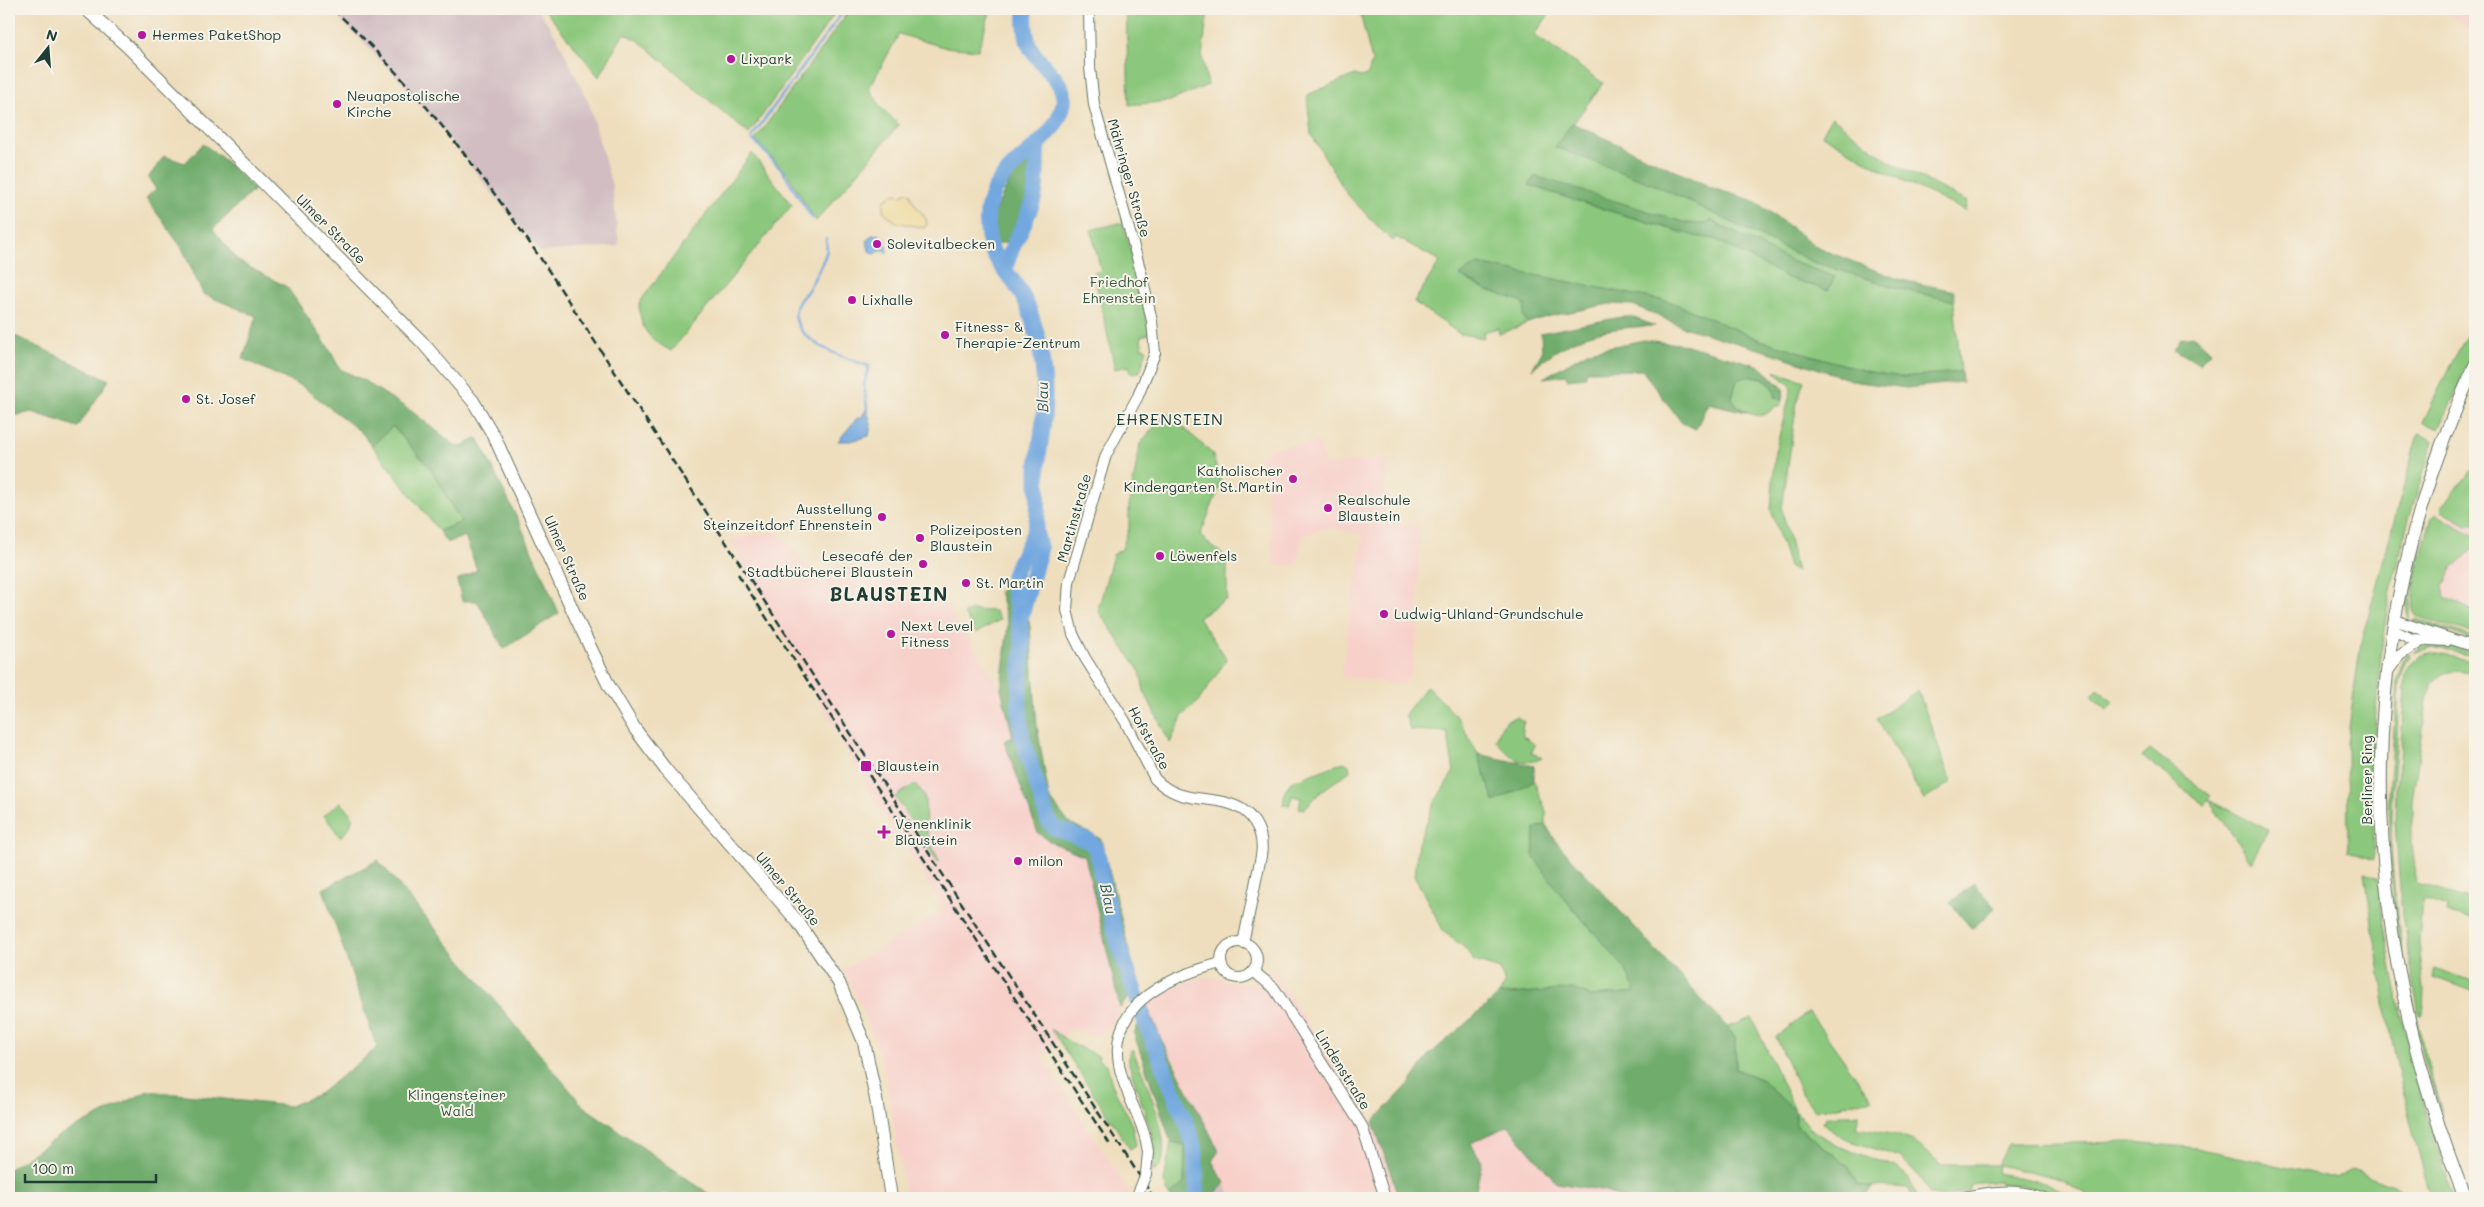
<svg xmlns="http://www.w3.org/2000/svg" width="2484" height="1207" viewBox="0 0 2484 1207" font-family="Mali,sans-serif">
	<style>
		.built { fill: #f7d0ca }
		.industrial { fill: #d2bec2 }
		.green { fill: #8bc77c; stroke: #558258; fill-rule: evenodd }
		.forest { fill: #70ac6c; stroke: #487450 }
		.sand { fill: #eeda9e; stroke: #868c69 }
		.water { fill: #72a7df; stroke: #48728a }
		.lines { fill: none; stroke-linecap: round; stroke-linejoin: round }
		.stream { stroke: #72a7df; stroke-width: 2.5 }
		.river { stroke: #72a7df; stroke-width: 16 }
		.minor-casing { stroke: #677564; stroke-width: 12 }
		.major-casing { stroke: #677564; stroke-width: 14 }
		.minor { stroke: #fff; stroke-width: 10 }
		.major { stroke: #fff; stroke-width: 12 }
		.rail { stroke: #1f3d34; stroke-width: 2.5; stroke-dasharray: 8 4; stroke-linecap: butt }
		.minor-bridge-casing { stroke: #677564; stroke-width: 12; stroke-linecap: butt }
		.minor-bridge { stroke: #fff; stroke-width: 10 }
		.poi-dot { fill: #b5179e; stroke: #f7f3e8; stroke-width: 2 }
		.labels { text-anchor: middle; stroke-width: 4; stroke-linejoin: round; paint-order: stroke }
		.poi-label { font-size: 14px; fill: #1f3d34; stroke: #f7f3e8; text-anchor: start }
		.street-label { font-size: 14px; fill: #1f3d34; stroke: #f7f3e8 }
		.park-label { font-size: 14px; fill: #355942; stroke: #f7f3e8 }
		.water-label { font-size: 15px; font-style: italic; fill: #34585f; stroke: #f7f3e8 }
		.quarter-label { font-size: 16px; letter-spacing: 1px; fill: #1f3d34; stroke: #f7f3e8 }
		.district-label { font-size: 19px; font-weight: bold; letter-spacing: 1px; fill: #1f3d34; stroke: #f7f3e8 }
	</style>
	<rect width="100%" height="100%" fill="#f7f3e8"/>
	<filter id="ink" filterUnits="userSpaceOnUse"><feTurbulence type="fractalNoise" baseFrequency=".02" numOctaves="2"/><feDisplacementMap in="SourceGraphic" scale="10" xChannelSelector="R" yChannelSelector="G"/><feConvolveMatrix kernelMatrix="1 2 1 2 8 2 1 2 1" color-interpolation-filters="sRGB"/></filter>
	<filter id="wash" filterUnits="userSpaceOnUse"><feTurbulence type="fractalNoise" baseFrequency=".0096" numOctaves="4" result="noise"/><feDisplacementMap in="SourceGraphic" scale="20" xChannelSelector="R" yChannelSelector="G"/><feGaussianBlur stdDeviation="1.12" result="paint"/><feColorMatrix in="noise" values="0 0 0 0 0 0 0 0 0 0 0 0 0 0 0 0 0 1.4 0 .05"/><feComposite in="paint" operator="in"/></filter>
	<g filter="url(#wash)">
		<rect width="100%" height="100%" fill="#eedebd"/>
		<g class="built">
			<polygon points="2443,9 2475,9 2475,33"/>
			<polygon points="1319,442 1325,465 1386,458 1385,513 1401,525 1415,526 1419,531 1418,629 1412,672 1402,685 1341,676 1363,535 1329,527 1302,536 1298,565 1274,565 1269,503 1259,453 1277,447"/>
			<polygon points="2475,479 2475,621 2433,607 2443,525"/>
			<polygon points="776,531 815,573 835,566 907,572 905,594 940,598 963,630 1001,689 1013,737 1004,741 1036,829 1045,839 1085,856 1120,1008 1110,1029 1094,1036 1071,1028 1042,1057 1133,1198 906,1198 884,1065 862,1008 843,970 945,909 869,791 730,539"/>
			<polygon points="1273,971 1373,1122 1399,1198 1234,1198 1212,1161 1219,1150 1161,1039 1147,1005 1166,991 1203,978 1220,978 1228,982 1248,984"/>
			<polygon points="1508,1126 1557,1183 1607,1191 1620,1198 1480,1198 1476,1189 1482,1162 1471,1143"/>
		</g>
		<g class="industrial">
			<polygon points="340,9 538,9 558,39 589,104 612,186 619,246 540,252 407,87 336,15"/>
			<polygon points="1225,1183 1233,1198 1211,1198"/>
		</g>
		<g class="green">
			<polygon points="544,9 838,9 749,134 638,40 624,33 599,77"/>
			<polygon points="850,9 991,9 978,50 943,47 899,34 869,89 881,107 899,125 816,221 788,175 755,140"/>
			<polygon points="1126,9 1208,9 1202,57 1208,85 1170,101 1129,105"/>
			<path d="M1359,9H1553L1534,35L1603,83L1556,147L1655,185L1813,262L1905,290L1954,301L1961,372L1901,377L1865,371L1760,340L1671,302L1478,264L1460,276L1487,290L1524,302L1525,307L1523,316L1528,323L1499,334L1498,328L1483,332L1484,338L1460,334L1414,302L1440,261L1396,237L1393,241L1386,235L1347,194L1311,134L1307,95L1355,75L1361,77L1368,74L1372,61ZM1529,185L1570,188L1686,223L1705,224L1710,220L1790,261L1835,277L1828,290L1788,278L1715,239L1695,236L1583,203Z"/>
			<polygon points="1832,117 1887,160 1967,202 1965,211 1880,169 1822,135"/>
			<path d="M752,153L792,205L671,351C648,338 640,330 639,303Z"/>
			<polygon points="1119,223 1123,224 1140,284 1149,334 1141,336 1142,345 1140,347 1147,349 1140,372 1130,373 1129,366 1115,369 1094,273 1101,271 1091,230"/>
			<polygon points="2475,321 2475,351 2439,429 2423,422 2450,366"/>
			<polygon points="1774,371 1804,381 1797,401 1782,509 1797,572 1789,567 1771,510 1775,452 1792,387"/>
			<path d="M1750,375C1763,378 1774,384 1776,398L1782,400L1780,407L1775,406C1762,424 1742,413 1732,398L1737,380Z"/>
			<polygon points="1166,412 1212,453 1221,483 1200,536 1227,558 1227,599 1198,617 1227,659 1198,702 1183,715 1170,743 1144,691 1140,672 1098,610 1113,555 1122,549 1129,528 1129,506 1140,444"/>
			<polygon points="392,426 431,469 461,522 439,531 372,446"/>
			<path d="M2418,434L2434,441C2411,508 2390,577 2382,647C2373,718 2372,789 2374,860L2348,851L2347,742L2361,642Z"/>
			<polygon points="2475,467 2475,524 2466,525 2441,510 2440,507"/>
			<path d="M2435,514L2475,536V547L2452,569L2443,585L2445,597L2475,612V633C2464,630 2422,620 2416,615C2404,604 2428,533 2432,517Z"/>
			<path d="M2426,520L2410,595V618C2397,603 2419,539 2426,520Z"/>
			<polygon points="972,610 995,611 1000,620 976,633 964,614"/>
			<polygon points="2415,619 2475,637 2475,640 2421,624 2414,621"/>
			<polygon points="2436,644 2475,652 2475,656 2432,648 2413,652 2423,645"/>
			<path d="M2409,653L2410,656C2395,679 2399,712 2397,738C2395,766 2391,793 2391,821C2391,920 2414,1017 2441,1112L2424,1064L2394,917L2388,807L2398,678L2403,661Z"/>
			<path d="M2433,653L2475,661V674C2451,669 2436,669 2428,695L2412,801V845L2417,884L2475,901V919L2446,913L2447,907L2422,899L2419,943L2424,988L2423,1015H2419L2402,915L2395,823L2396,786L2400,758L2406,673C2411,660 2419,653 2433,653Z"/>
			<polygon points="1427,686 1458,718 1478,754 1494,802 1534,781 1546,811 1546,825 1535,828 1562,896 1625,968 1636,992 1590,996 1573,989 1499,995 1505,984 1500,969 1474,961 1465,948 1444,932 1415,877 1418,843 1436,800 1454,771 1447,732 1410,730 1405,714"/>
			<polygon points="2098,689 2113,702 2107,710 2091,696"/>
			<polygon points="1918,690 1951,782 1924,800 1877,719"/>
			<path d="M1517,717L1524,722L1522,728L1523,737L1528,738L1535,745L1531,753L1542,757C1519,769 1512,757 1496,741C1500,729 1502,719 1517,717Z"/>
			<polygon points="2150,749 2211,796 2209,800 2268,830 2251,862 2209,800 2204,805 2142,756"/>
			<polygon points="1344,762 1349,765 1350,771 1323,790 1304,809 1299,808 1301,798 1292,796 1289,806 1283,805 1285,790 1291,782"/>
			<path d="M913,785C930,790 924,813 926,827C928,839 934,851 940,861L938,862L895,797Z"/>
			<polygon points="341,802 353,817 349,829 340,837 324,815"/>
			<path d="M2365,873L2377,877C2392,988 2417,1093 2454,1198H2432C2398,1092 2380,983 2365,873Z"/>
			<polygon points="2434,968 2475,982 2475,992 2434,977"/>
			<polygon points="1809,1012 1872,1099 1815,1111 1801,1092 1776,1037"/>
			<polygon points="1752,1018 1795,1111 1809,1128 1837,1146 1896,1167 1908,1177 1917,1194 1914,1198 1912,1198 1909,1188 1858,1185 1848,1166 1796,1125 1763,1080 1736,1069 1735,1039 1727,1027"/>
			<polygon points="1051,1029 1072,1044 1099,1056 1098,1060 1107,1065 1112,1084 1132,1125 1136,1145 1130,1149"/>
			<path d="M1133,1050C1141,1072 1183,1159 1153,1172L1152,1135L1129,1064V1051Z"/>
			<path d="M1859,1114L1856,1128L1897,1135L1913,1141L1941,1165H1997L2008,1144L2133,1142L2197,1148L2335,1178L2352,1169L2395,1186L2411,1198H2092L2060,1179L1998,1165L1997,1173L2043,1182L2079,1198C2051,1198 2028,1182 2000,1184L1999,1181L1971,1184L1969,1191L1942,1197L1930,1193L1916,1173L1900,1157L1854,1142L1836,1134L1823,1123L1826,1117Z"/>
			<polygon points="1171,1142 1185,1144 1184,1184 1169,1196 1164,1182"/>
		</g>
		<g class="forest">
			<polygon points="1572,123 1715,189 1755,201 1818,248 1898,279 1954,291 1954,301 1905,290 1813,262 1655,185 1555,147"/>
			<polygon points="203,144 220,156 255,189 213,229 238,261 287,287 328,347 340,369 363,380 414,413 458,448 478,438 520,524 559,613 504,649 477,601 462,601 457,580 477,570 465,536 447,543 439,531 461,522 431,469 393,426 372,446 361,432 303,387 243,359 256,316 203,294 182,248 146,198 156,189 148,178 164,156 185,163"/>
			<path d="M1032,157C1032,174 1032,194 1023,210C1017,221 1012,230 1007,242L993,245L992,217L1014,172Z"/>
			<polygon points="1535,176 1686,223 1705,224 1710,220 1790,261 1835,277 1828,290 1788,278 1715,239 1695,236 1583,203 1529,185"/>
			<polygon points="1478,264 1671,302 1760,340 1865,371 1901,377 1961,372 1962,382 1907,388 1857,382 1775,354 1683,327 1633,305 1609,304 1546,317 1528,323 1523,316 1525,307 1523,302 1487,290 1459,275"/>
			<path d="M1621,317H1632L1655,326C1601,328 1575,333 1532,369L1542,352L1541,333Z"/>
			<polygon points="9,333 109,380 78,427 32,412 13,416 9,414"/>
			<polygon points="2194,336 2211,352 2199,364 2174,349 2181,338"/>
			<path d="M1644,340L1687,345L1760,366L1784,389L1782,400L1776,398C1772,377 1754,372 1737,380L1732,398L1739,408L1750,413L1708,403L1696,429L1682,423L1642,370L1586,371V377L1567,379L1566,375L1543,378L1589,351Z"/>
			<polygon points="1021,579 1030,627 1037,726 1049,797 1068,822 1101,839 1138,986 1120,1008 1085,856 1051,842 1038,833 1004,741 1013,737 1001,689 1008,624 999,591"/>
			<polygon points="1478,754 1534,766 1534,781 1494,802"/>
			<polygon points="1546,825 1557,843 1727,1027 1735,1038 1736,1069 1762,1080 1795,1111 1796,1125 1848,1166 1858,1185 1874,1186 1864,1198 1620,1198 1607,1191 1557,1183 1508,1126 1471,1143 1482,1162 1476,1189 1480,1198 1399,1198 1373,1122 1410,1083 1430,1054 1499,995 1573,989 1590,996 1636,992 1625,968 1562,896 1533,856 1535,828"/>
			<polygon points="378,860 583,1106 715,1198 671,1198 664,1193 658,1197 644,1198 9,1198 9,1169 62,1134 148,1091 290,1106 319,1094 377,1048 323,889"/>
			<polygon points="1974,883 1995,908 1972,929 1950,903"/>
			<polygon points="1147,1005 1161,1039 1219,1151 1212,1161 1225,1183 1211,1198 1171,1198 1169,1196 1184,1183 1185,1145 1171,1142 1134,1034"/>
		</g>
		<path class="sand" d="M906,192L910,193C912,208 926,212 927,224L924,228L896,222L883,211L885,199L895,194L902,195Z"/>
		<g class="water">
			<polygon points="878,234 886,239 887,253 883,250 874,254 869,251 867,240 872,235"/>
			<polygon points="867,408 871,425 869,436 851,441 838,441 857,418 861,418"/>
		</g>
		<g class="lines">
			<g class="stream">
				<polyline points="812,218 782,170 751,138 845,9"/>
				<path d="M826,239L827,250L824,259C819,269 814,280 808,290C804,296 797,301 796,309C789,341 847,359 869,366L864,385L867,408"/>
			</g>
			<g class="river">
				<path d="M1025,9C1025,22 1025,38 1031,49C1042,68 1069,83 1063,106C1050,156 985,163 987,223C989,264 1005,264 1022,295C1030,308 1034,324 1038,338C1044,365 1046,397 1043,424C1042,437 1039,449 1038,462C1036,483 1041,508 1035,529C1029,548 1016,562 1012,581L1023,643L1019,704L1022,737L1048,820L1055,828L1089,841L1095,847L1098,856L1104,890L1117,939L1144,1019L1189,1130L1195,1149L1197,1198"/>
				<path d="M1005,272C1009,245 1028,223 1034,197C1038,181 1036,162 1037,146"/>
				<polyline points="1021,617 1040,549 1035,529"/>
			</g>
		</g>
	</g>
	<g filter="url(#ink)">
		<g class="lines">
			<defs>
				<g id="minor">
					<path d="M1089,9L1090,67L1094,105L1141,272L1152,321L1155,353L1138,396L1106,455L1069,582L1067,610L1073,634L1085,658L1125,721L1155,779C1178,802 1200,796 1227,803C1252,809 1265,832 1261,856L1243,943"/>
					<polyline points="2394,620 2475,647"/>
					<polyline points="2393,630 2412,639 2447,641"/>
					<polyline points="2389,670 2400,655 2422,641"/>
					<circle cx="1239" cy="960" r="18"/>
					<polyline points="1253,971 1274,988 1362,1126 1385,1198"/>
					<path d="M1148,1152C1145,1126 1131,1105 1123,1080C1099,1008 1164,978 1221,963"/>
					<path d="M1960,1198C1989,1191 2016,1188 2044,1198"/>
				</g>
				<g id="major">
					<polyline points="86,9 128,47 422,342 473,401 495,438 579,624 609,686 635,729 666,770 798,922 839,983 864,1042 876,1099 891,1198"/>
					<path d="M2465,1198C2355,918 2347,641 2475,365"/>
				</g>
			</defs>
			<use href="#minor" class="minor-casing"/>
			<use href="#major" class="major-casing"/>
			<use href="#minor" class="minor"/>
			<use href="#major" class="major"/>
			<g class="rail">
				<path d="M333,9C416,86 476,166 541,259L1154,1198"/>
				<polyline points="738,574 1111,1146"/>
			</g>
			<defs>
				<polyline id="minor-bridge" points="1136,1198 1146,1174 1148,1152"/>
			</defs>
			<use href="#minor-bridge" class="minor-bridge-casing"/>
			<use href="#minor-bridge" class="minor-bridge"/>
		</g>
	</g>
	<g class="poi-dot">
		<circle cx="142" cy="35" r="5"/>
		<circle cx="731" cy="59" r="5"/>
		<circle cx="337" cy="104" r="5"/>
		<circle cx="877" cy="244" r="5"/>
		<circle cx="852" cy="300" r="5"/>
		<circle cx="945" cy="335" r="5"/>
		<circle cx="186" cy="399" r="5"/>
		<circle cx="1293" cy="479" r="5"/>
		<circle cx="1328" cy="508" r="5"/>
		<circle cx="882" cy="517" r="5"/>
		<circle cx="920" cy="538" r="5"/>
		<circle cx="1160" cy="556" r="5"/>
		<circle cx="923" cy="564" r="5"/>
		<circle cx="966" cy="583" r="5"/>
		<circle cx="1384" cy="614" r="5"/>
		<circle cx="891" cy="634" r="5"/>
		<rect x="860" y="760" width="12" height="12" rx="2.5"/>
		<path d="M881.5 824.5h5v5h5v5h-5v5h-5v-5h-5v-5h5z"/>
		<circle cx="1018" cy="861" r="5"/>
	</g>
	<g class="labels">
		<g class="poi-label">
			<text x="152" y="40">Hermes PaketShop</text>
			<text x="741" y="64">Lixpark</text>
			<text x="347" y="101">Neuapostolische<tspan x="347" dy="16">Kirche</tspan></text>
			<text x="887" y="249">Solevitalbecken</text>
			<text x="862" y="305">Lixhalle</text>
			<text x="955" y="332">Fitness- &amp;<tspan x="955" dy="16">Therapie-Zentrum</tspan></text>
			<text x="196" y="404">St. Josef</text>
			<text x="1283" y="476" text-anchor="end">Katholischer<tspan x="1283" dy="16">Kindergarten St.Martin</tspan></text>
			<text x="1338" y="505">Realschule<tspan x="1338" dy="16">Blaustein</tspan></text>
			<text x="872" y="514" text-anchor="end">Ausstellung<tspan x="872" dy="16">Steinzeitdorf Ehrenstein</tspan></text>
			<text x="930" y="535">Polizeiposten<tspan x="930" dy="16">Blaustein</tspan></text>
			<text x="913" y="561" text-anchor="end">Lesecafé der<tspan x="913" dy="16">Stadtbücherei Blaustein</tspan></text>
			<text x="1170" y="561">Löwenfels</text>
			<text x="976" y="588">St. Martin</text>
			<text x="1394" y="619">Ludwig-Uhland-Grundschule</text>
			<text x="901" y="631">Next Level<tspan x="901" dy="16">Fitness</tspan></text>
			<text x="877" y="771">Blaustein</text>
			<text x="895" y="829">Venenklinik<tspan x="895" dy="16">Blaustein</tspan></text>
			<text x="1028" y="866">milon</text>
		</g>
		<g class="street-label">
			<text transform="translate(1129 178) rotate(74)" y="5">Mähringer Straße</text>
			<text transform="translate(331 229) rotate(45)" y="5">Ulmer Straße</text>
			<text transform="translate(1074 518) rotate(-74)" y="5">Martinstraße</text>
			<text transform="translate(567 558) rotate(66)" y="5">Ulmer Straße</text>
			<text transform="translate(1149 738) rotate(61)" y="5">Hofstraße</text>
			<text transform="translate(2367 780) rotate(-90)" y="5">Berliner Ring</text>
			<text transform="translate(788 889) rotate(50)" y="5">Ulmer Straße</text>
			<text transform="translate(1343 1070) rotate(58)" y="5">Lindenstraße</text>
		</g>
		<g class="park-label">
			<text x="1119" y="287">Friedhof<tspan x="1119" dy="16">Ehrenstein</tspan></text>
			<text x="457" y="1100">Klingensteiner<tspan x="457" dy="16">Wald</tspan></text>
		</g>
		<g class="water-label">
			<text transform="translate(1043 397) rotate(-91)" y="5">Blau</text>
			<text transform="translate(1108 899) rotate(78)" y="5">Blau</text>
		</g>
		<g class="quarter-label">
			<text x="1170" y="425">EHRENSTEIN</text>
		</g>
		<g class="district-label">
			<text x="889" y="601">BLAUSTEIN</text>
		</g>
	</g>
	<rect width="2484" height="1207" fill="none" stroke="#f7f3e8" stroke-width="30"/>
	<g transform="translate(48 48) rotate(17)" stroke="#f7f3e8" stroke-width="4" paint-order="stroke">
	<path d="M0-4L9 19L0 12L-9 19Z" fill="#1f3d34"/>
	<text y="-8" font-size="14" font-weight="bold" text-anchor="middle" fill="#1f3d34">N</text>
	</g>
	<path d="M25 1174v8h131v-8" fill="none" stroke="#1f3d34" stroke-width="2.5"/>
	<text x="32" y="1174" font-size="15" fill="#1f3d34" stroke="#f7f3e8" stroke-width="4" paint-order="stroke">100 m</text>
</svg>
